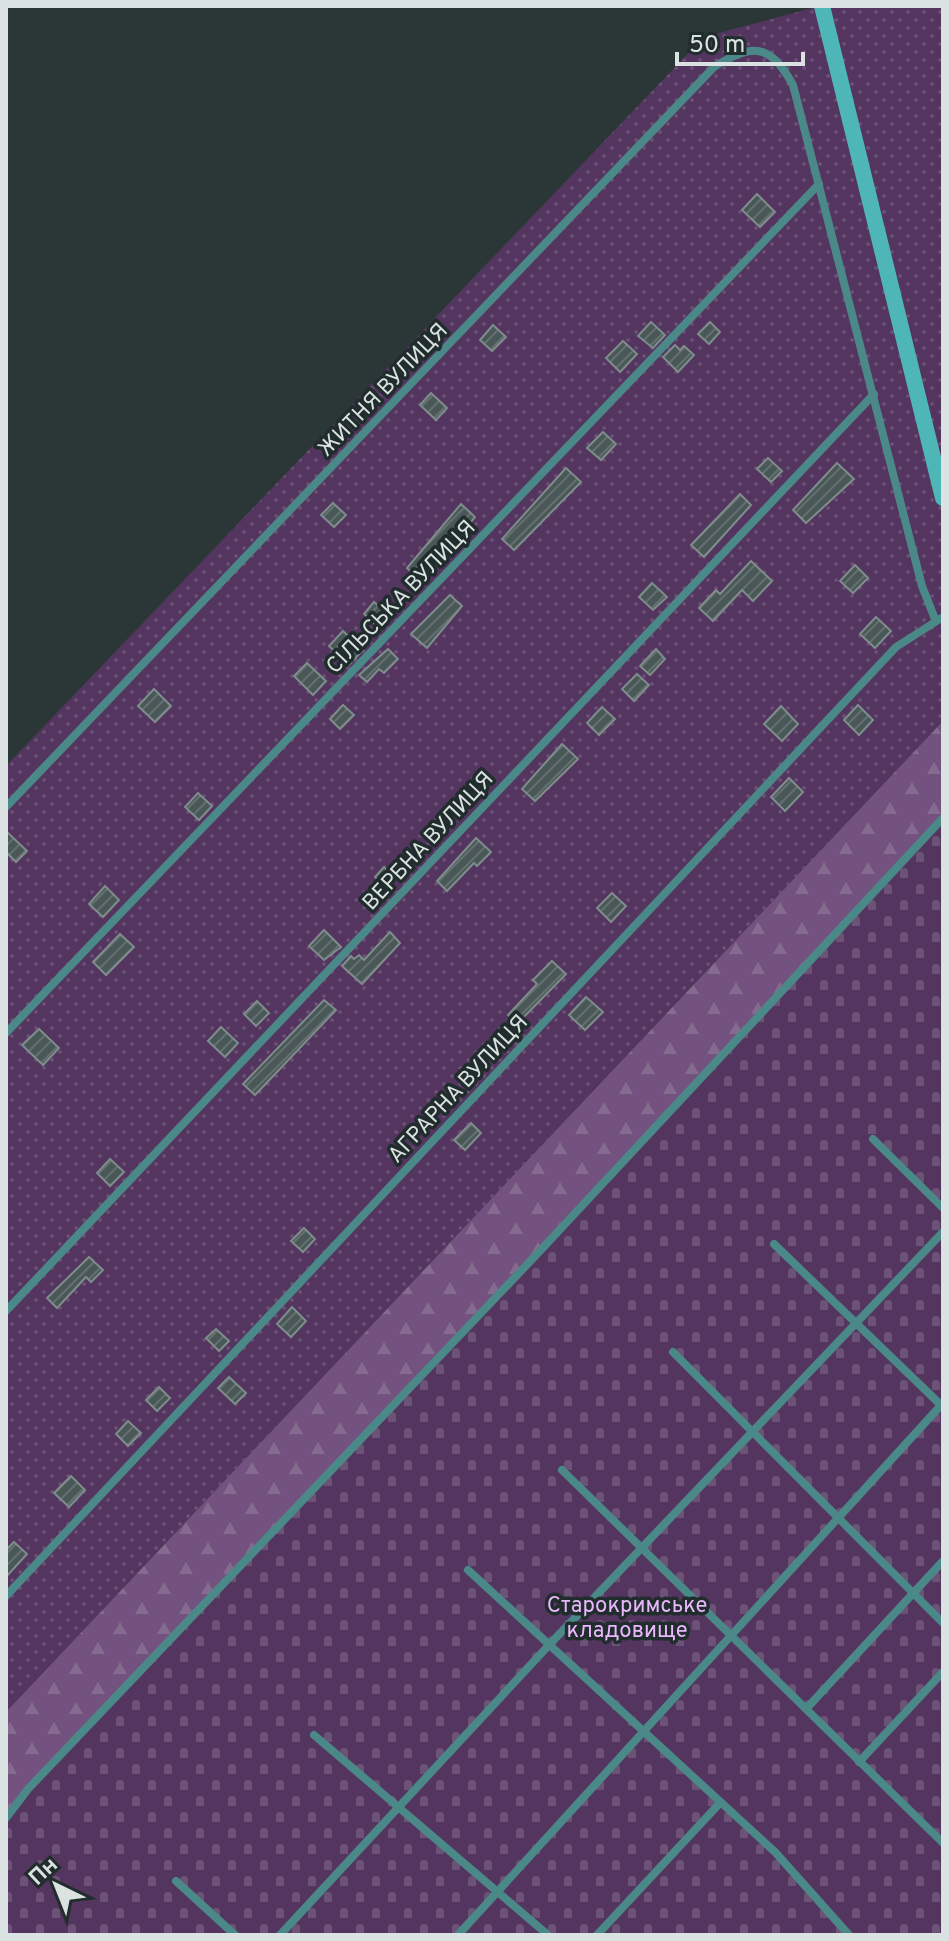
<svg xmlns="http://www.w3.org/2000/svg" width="949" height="1941" viewBox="0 0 949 1941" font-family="Overpass,sans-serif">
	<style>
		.grass { fill: url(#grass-dots) }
		.forest { fill: url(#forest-firs) }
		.cemetery { fill: url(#cemetery-stones) }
		.building { fill: url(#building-hatch); stroke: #7e8c8c; stroke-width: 2 }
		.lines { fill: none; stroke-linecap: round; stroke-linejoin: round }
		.lane { stroke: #4b8888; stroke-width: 8 }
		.secondary { stroke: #4eb6b7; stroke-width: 16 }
		.labels { text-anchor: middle; stroke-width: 7; stroke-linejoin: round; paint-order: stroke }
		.street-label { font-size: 22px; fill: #dbe2e2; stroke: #212d2d }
		.park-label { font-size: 22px; fill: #eab7fe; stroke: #212d2d }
	</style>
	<defs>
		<pattern id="grass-dots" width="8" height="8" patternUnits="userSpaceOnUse" patternTransform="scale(2)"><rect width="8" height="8" fill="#543560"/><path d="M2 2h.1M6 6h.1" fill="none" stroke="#6c5276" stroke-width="1.8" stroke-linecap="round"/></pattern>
		<pattern id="forest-firs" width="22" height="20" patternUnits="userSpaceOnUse" patternTransform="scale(2)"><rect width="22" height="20" fill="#73527f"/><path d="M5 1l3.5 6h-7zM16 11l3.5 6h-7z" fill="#866b91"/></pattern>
		<pattern id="cemetery-stones" width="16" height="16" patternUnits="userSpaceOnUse" patternTransform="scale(2)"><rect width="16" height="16" fill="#543560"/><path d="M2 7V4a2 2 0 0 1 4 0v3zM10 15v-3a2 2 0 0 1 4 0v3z" fill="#6c5276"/></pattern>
		<pattern id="building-hatch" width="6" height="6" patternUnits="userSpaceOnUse" patternTransform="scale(2)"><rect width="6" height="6" fill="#4a5757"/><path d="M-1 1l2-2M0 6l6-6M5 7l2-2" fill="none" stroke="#646f6f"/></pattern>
	</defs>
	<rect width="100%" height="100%" fill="#2b3737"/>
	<polygon class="grass" points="820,6 943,6 943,721 6,1712 6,766 704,37"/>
	<polygon class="forest" points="943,721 943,818 6,1818 6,1712"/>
	<polygon class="cemetery" points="943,818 943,1935 6,1935 6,1818"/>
	<g class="building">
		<polygon points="757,194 775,212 760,227 742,210"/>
		<polygon points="651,322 665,335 653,348 638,336"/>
		<polygon points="710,322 720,332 709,344 698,334"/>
		<polygon points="493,325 506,337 492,351 480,340"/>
		<polygon points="623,341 637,354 620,372 606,358"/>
		<polygon points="675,345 680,350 684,346 694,355 678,372 663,357"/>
		<polygon points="431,393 447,408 436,420 420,405"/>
		<polygon points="603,432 616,444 601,460 587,448"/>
		<polygon points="768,458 782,471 771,482 757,469"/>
		<polygon points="837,463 854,479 806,523 793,510"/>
		<polygon points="566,468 581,482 514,550 502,539"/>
		<polygon points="740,494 751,505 704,557 691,545"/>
		<polygon points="333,503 346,515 334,527 321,515"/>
		<polygon points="461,504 475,517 421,582 407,568"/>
		<polygon points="751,561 772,581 753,601 742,590 713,621 699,608 716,590 720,594"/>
		<polygon points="855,565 868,578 853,593 840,581"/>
		<polygon points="652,583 667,597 653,610 639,597"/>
		<polygon points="450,595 462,606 427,648 411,634"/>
		<polygon points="374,602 390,617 379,628 364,614"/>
		<polygon points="876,617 891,631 875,648 860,634"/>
		<polygon points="343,631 363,650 349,665 329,646"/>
		<polygon points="388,649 398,659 384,673 379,669 367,682 359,675"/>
		<polygon points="656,649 665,659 650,675 640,666"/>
		<polygon points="307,663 326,681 313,695 294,676"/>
		<polygon points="637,674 649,685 634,701 622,689"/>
		<polygon points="154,689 171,706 155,722 138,706"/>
		<polygon points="343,705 354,715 340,729 330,719"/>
		<polygon points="858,705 873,720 859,735 844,720"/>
		<polygon points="781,706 798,724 782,741 764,724"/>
		<polygon points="602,707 615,719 599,735 587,723"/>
		<polygon points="562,744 578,759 535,801 522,789"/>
		<polygon points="789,778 803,792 785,811 771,797"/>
		<polygon points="198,793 212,806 199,820 185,807"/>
		<polygon points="6,831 27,851 16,862 6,852"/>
		<polygon points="476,838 491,852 477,866 474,863 447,891 437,881"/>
		<polygon points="384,867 394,877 385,887 375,877"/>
		<polygon points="105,886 119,900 103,917 89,904"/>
		<polygon points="612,893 626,906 611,922 597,908"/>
		<polygon points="324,930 341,947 324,960 309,946"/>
		<polygon points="390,932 400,943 362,984 342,966 351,956 354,959 359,955 364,960"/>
		<polygon points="120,934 134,947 106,975 93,962"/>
		<polygon points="552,961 566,974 517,1024 508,1015 537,984 533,980"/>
		<polygon points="586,997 603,1012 585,1030 569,1015"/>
		<polygon points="324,1000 336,1010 255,1095 243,1084"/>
		<polygon points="257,1001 269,1013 256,1026 244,1014"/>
		<polygon points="221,1027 238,1043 225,1057 208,1041"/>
		<polygon points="39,1029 59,1048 43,1065 22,1045"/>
		<polygon points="471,1123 481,1133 465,1150 454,1140"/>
		<polygon points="110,1159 124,1172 110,1186 97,1173"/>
		<polygon points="304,1228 315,1239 303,1252 291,1241"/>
		<polygon points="89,1257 103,1270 91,1282 86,1277 57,1308 47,1298"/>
		<polygon points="292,1307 306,1321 291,1337 277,1324"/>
		<polygon points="216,1329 229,1341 219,1351 206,1338"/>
		<polygon points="229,1377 246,1393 235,1404 218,1388"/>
		<polygon points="159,1387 170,1398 157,1411 146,1400"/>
		<polygon points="128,1421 141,1433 128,1446 116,1434"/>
		<polygon points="71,1476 85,1490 69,1507 54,1493"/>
		<polygon points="14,1542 27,1554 6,1577 6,1550"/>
	</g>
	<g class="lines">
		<g class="lane">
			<path d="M6,807L714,67C752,43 770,43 793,85L922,586L935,619"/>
			<polyline points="6,1033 819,184"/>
			<polyline points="873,1139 943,1208"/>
			<polyline points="774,1244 943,1407"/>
			<polyline points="6,1311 874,394"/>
			<polyline points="673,1352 943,1623"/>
			<polyline points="562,1470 943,1843"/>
			<polyline points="468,1570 775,1852 849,1935"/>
			<polyline points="6,1596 896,647 943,617"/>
			<polyline points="806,1709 943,1561"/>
			<polyline points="314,1735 548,1935"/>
			<polyline points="859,1762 943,1672"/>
			<polyline points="6,1818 28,1789 539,1252 943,818"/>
			<polyline points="176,1881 235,1935"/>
			<polyline points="280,1935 549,1645 943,1232"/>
			<polyline points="458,1935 943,1403"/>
			<polyline points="597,1935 719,1804"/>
		</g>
		<polyline class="secondary" points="822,6 943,498"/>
	</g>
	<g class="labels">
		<g class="street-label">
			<text transform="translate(382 389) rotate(-46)" y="8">ЖИТНЯ ВУЛИЦЯ</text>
			<text transform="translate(400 596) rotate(-46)" y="8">СІЛЬСЬКА ВУЛИЦЯ</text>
			<text transform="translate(427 840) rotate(-47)" y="8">ВЕРБНА ВУЛИЦЯ</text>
			<text transform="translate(457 1088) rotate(-47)" y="8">АГРАРНА ВУЛИЦЯ</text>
		</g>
		<g class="park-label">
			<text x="627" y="1612">Старокримське<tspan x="627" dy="25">кладовище</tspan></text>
		</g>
	</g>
	<rect width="949" height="1941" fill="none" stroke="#dbe2e2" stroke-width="16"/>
	<g transform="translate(56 1885) rotate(317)" stroke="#212d2d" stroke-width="6" paint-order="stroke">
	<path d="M0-6L14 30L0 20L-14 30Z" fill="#dbe2e2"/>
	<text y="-12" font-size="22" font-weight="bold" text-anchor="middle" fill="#dbe2e2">Пн</text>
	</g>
	<path d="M677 52v12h126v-12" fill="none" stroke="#dbe2e2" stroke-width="4"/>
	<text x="689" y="52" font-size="24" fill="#dbe2e2" stroke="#212d2d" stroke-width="6" paint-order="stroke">50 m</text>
</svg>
